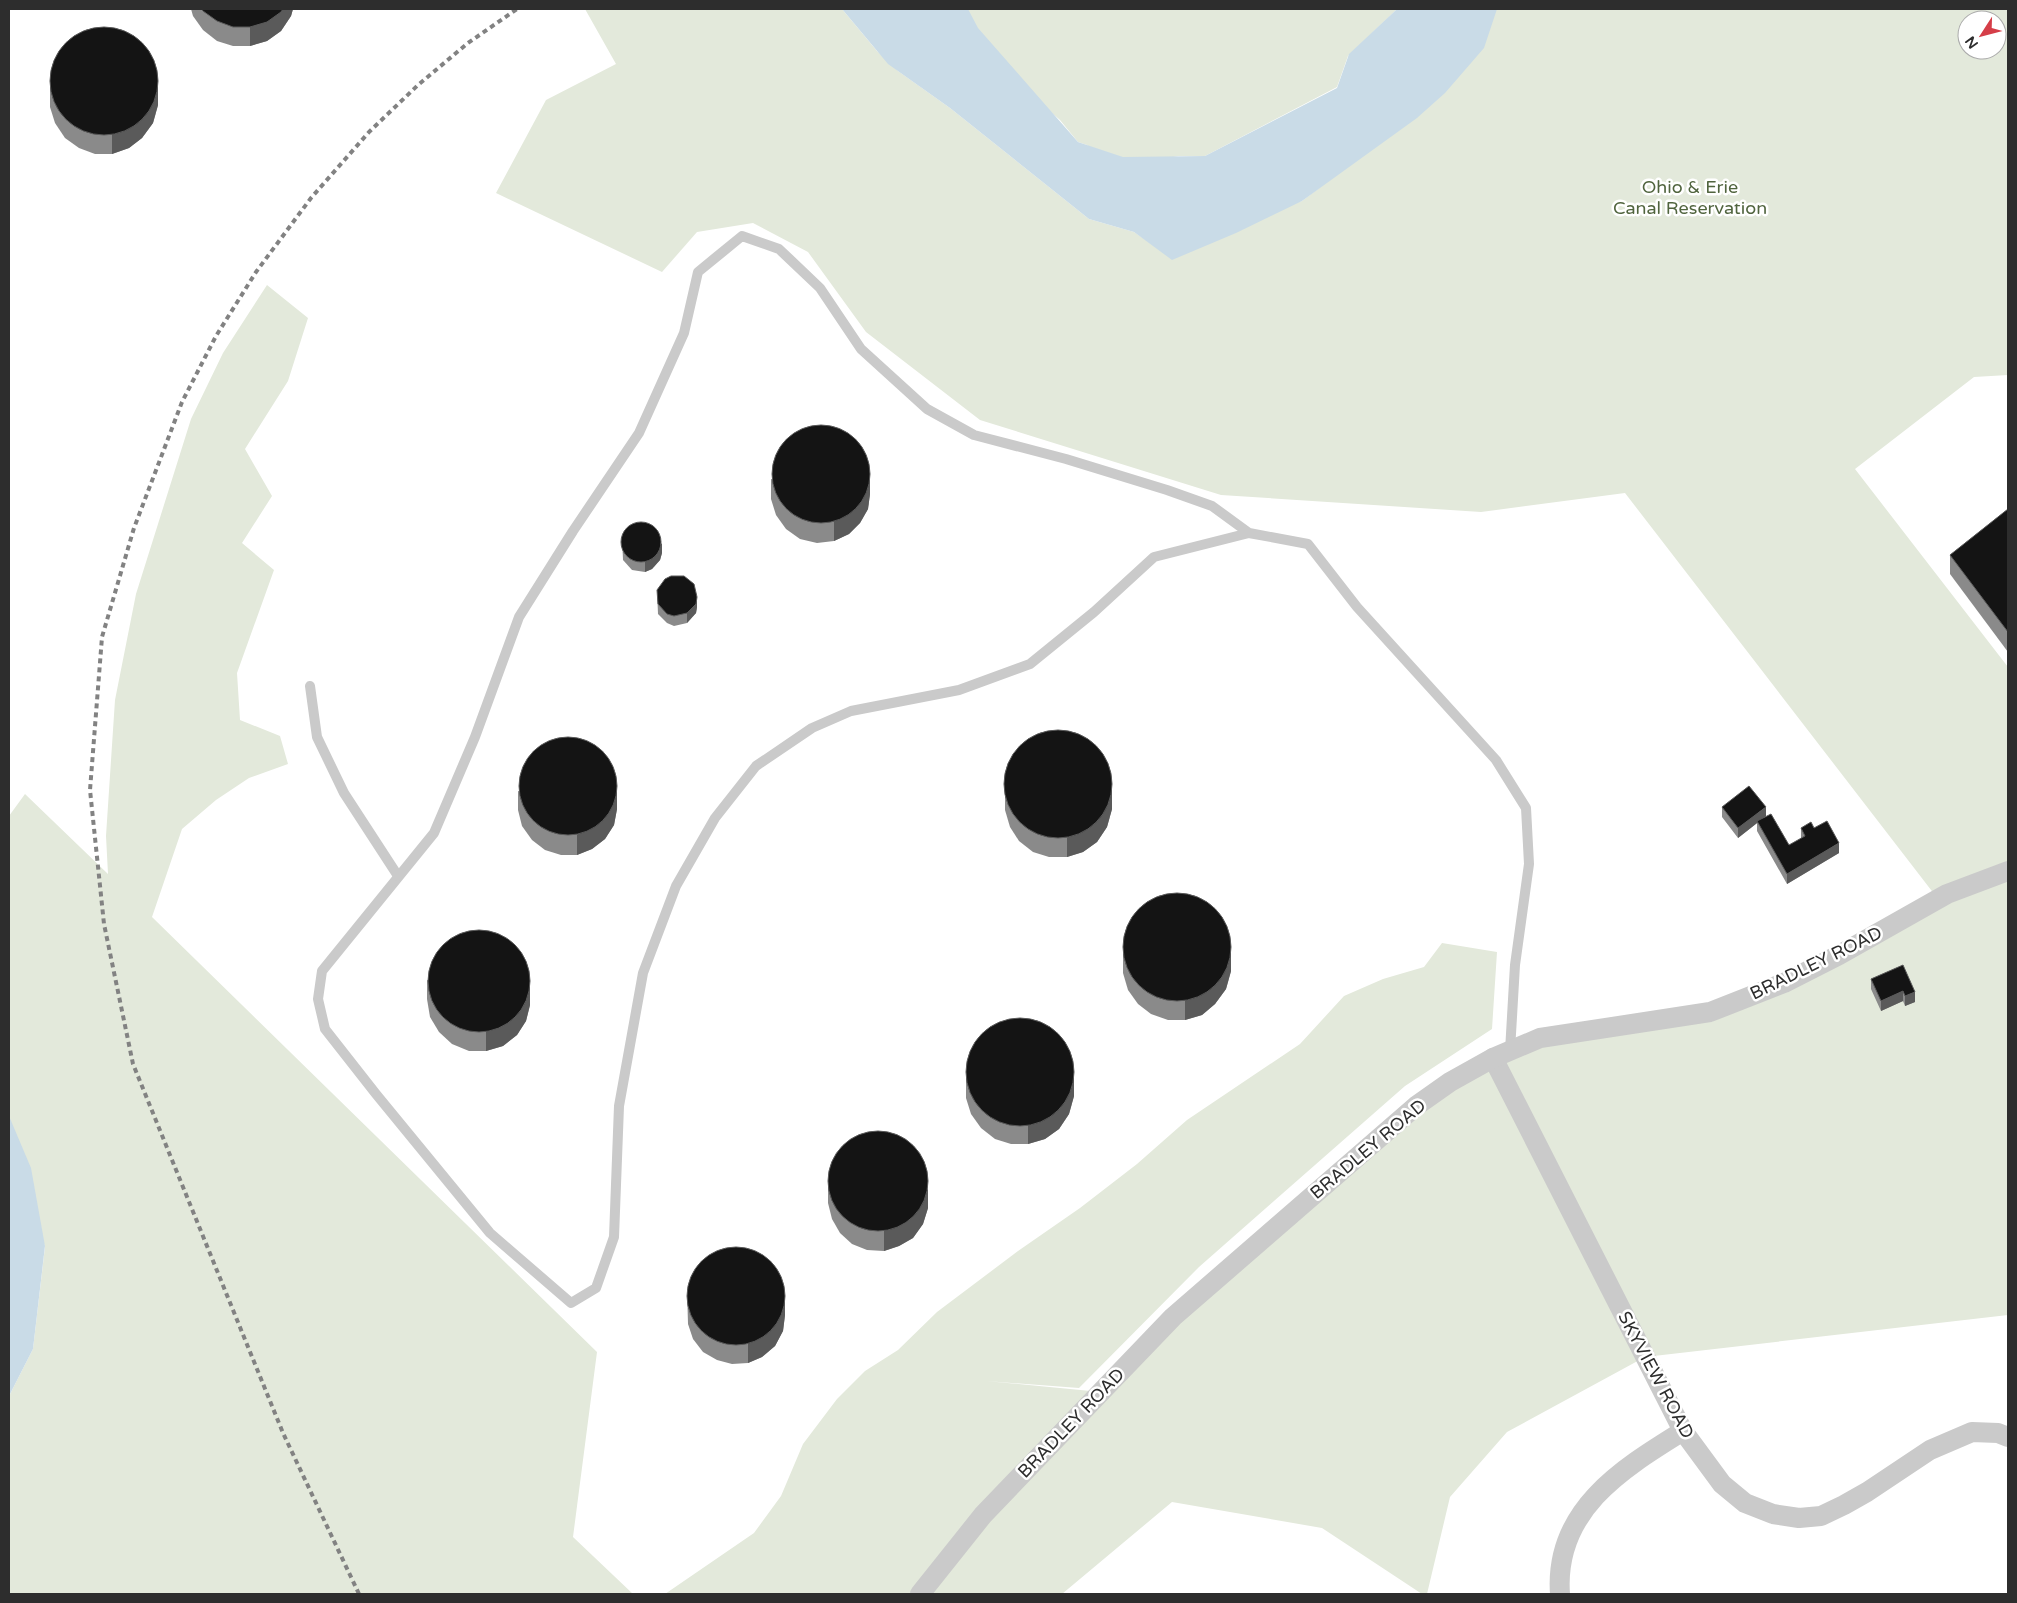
<svg xmlns="http://www.w3.org/2000/svg" width="2017" height="1603" viewBox="0 0 2017 1603" font-family="'Varela Round',sans-serif">
	<style>
		.green { fill: #e3e9db; fill-rule: evenodd }
		.water { fill: #c9dbe7 }
		.lines { fill: none; stroke-linecap: round; stroke-linejoin: round }
		.service { stroke: #cacaca; stroke-width: 10 }
		.minor { stroke: #cacaca; stroke-width: 20 }
		.rail { stroke: #828282; stroke-width: 4; stroke-dasharray: 5 4; stroke-linecap: butt }
		.wall { fill: #8a8a8a }
		.shaded-wall { fill: #5a5a5a }
		.building { fill: #141414; stroke: #5a5a5a }
		.labels { text-anchor: middle; stroke-width: 5; stroke-linejoin: round; paint-order: stroke }
		.park-label { font-size: 18px; fill: #50643e; stroke: #fff }
		.street-label { font-size: 18px; fill: #2d2d2d; stroke: #fff }
	</style>
	<rect width="100%" height="100%" fill="#fff"/>
	<g class="green">
		<path d="M585,9H842L877,51L898,71L950,108L1089,219L1134,232L1156,247L1302,201L1335,176L1463,9H2008V375L1974,377L1855,469L2008,667V1315L1645,1357L1507,1432L1450,1497L1427,1594H1422L1322,1528L1172,1502L1062,1594H665L754,1533L781,1496L803,1444L837,1399L865,1371L898,1350L937,1312L1018,1251L1080,1208L1137,1164L1187,1120L1300,1044L1344,996L1383,979L1424,967L1442,943L1497,952L1492,1029L1405,1086L1199,1267L1079,1388L986,1381L1101,1392L1416,1106L1540,1038L1710,1012L1938,899L1625,493L1481,512L1221,495L980,420L866,332L808,252L753,223L697,232L662,272L496,193L546,100L616,64ZM1967,20H1997V50H1967Z"/>
		<polygon points="963,9 1397,9 1348,56 1337,87 1205,156 1179,156 1113,168 1087,145 1078,142 1060,120 995,63"/>
		<polygon points="267,285 308,318 288,381 245,449 272,496 242,543 274,570 237,673 240,720 280,736 288,764 249,778 216,800 182,829 152,917 597,1352 573,1537 633,1594 9,1594 9,1396 33,1349 45,1247 9,1122 9,816 25,794 108,874 106,836 115,700 136,594 191,419 223,353"/>
	</g>
	<g class="water">
		<polygon points="842,9 968,9 978,28 1078,142 1123,157 1205,156 1337,88 1349,54 1397,9 1497,9 1484,48 1445,93 1417,118 1302,201 1236,233 1172,260 1134,232 1089,219 950,108 888,64"/>
		<polygon points="9,1116 31,1168 45,1246 33,1349 9,1396"/>
	</g>
	<g class="lines">
		<g class="service">
			<polyline points="1249,533 1212,506 1167,490 1066,459 974,435 927,409 861,349 820,288 779,249 742,236 698,272 684,333 639,433 573,531 519,617 475,737 434,833 322,971 318,999 325,1029 376,1094 490,1233 571,1303 596,1288 614,1237 619,1106 643,973 676,886 715,818 756,766 812,728 851,711 959,690 1030,664 1094,612 1154,557 1249,533 1308,544 1357,607 1496,760 1526,808 1529,864 1515,965 1510,1051"/>
			<polyline points="310,686 317,737 344,793 398,876"/>
		</g>
		<g class="minor">
			<polyline points="1493,1058 1683,1431 1722,1484 1745,1503 1773,1514 1799,1518 1821,1516 1844,1505 1867,1492 1930,1450 1972,1432 1998,1433 2008,1437"/>
			<polyline points="920,1594 983,1515 1173,1317 1416,1106 1450,1082 1493,1058 1540,1038 1710,1012 1784,983 1839,955 1947,894 2008,871"/>
			<path d="M1560,1594C1554,1511 1620,1470 1683,1431"/>
		</g>
		<polyline class="rail" points="359,1594 283,1433 133,1064 104,924 90,790 102,637 134,528 182,402 216,336 256,272 311,198 369,132 418,85 468,43 517,9"/>
	</g>
	<g class="wall">
		<polygon points="191,9 293,9 291,16 281,31 267,41 250,46 233,46 217,41 203,30 193,16"/>
		<polygon points="50,87 158,105 153,123 142,138 129,148 112,154 95,154 79,148 65,138 55,123 50,107"/>
		<polygon points="771,479 870,494 868,509 860,523 849,534 834,541 817,543 800,539 786,529 776,515 771,499"/>
		<polygon points="2008,509 2008,652 1950,574 1950,555"/>
		<polygon points="622,537 662,553 660,560 652,569 645,572 632,570 623,560"/>
		<polygon points="657,590 697,607 696,613 687,623 674,626 667,623 658,614"/>
		<polygon points="518,791 617,809 614,825 605,839 592,849 577,855 561,855 545,850 532,840 522,826 518,810"/>
		<polygon points="1005,791 1112,809 1107,827 1097,842 1083,852 1067,857 1049,857 1033,852 1019,841 1010,827 1005,810"/>
		<polygon points="1722,807 1766,816 1763,818 1789,845 1801,839 1801,828 1814,828 1839,853 1787,884 1757,831 1757,823 1738,838 1722,817"/>
		<polygon points="1123,954 1231,971 1226,989 1215,1004 1202,1015 1185,1020 1168,1020 1151,1014 1138,1004 1128,990 1123,973"/>
		<polygon points="1903,965 1915,1002 1905,1006 1903,1001 1881,1011 1871,989 1871,979"/>
		<polygon points="427,980 530,1005 526,1021 517,1035 503,1046 486,1051 469,1051 452,1044 439,1032 430,1017 427,999"/>
		<polygon points="966,1078 1074,1096 1069,1114 1059,1129 1045,1139 1028,1144 1011,1144 995,1139 981,1128 971,1114 966,1098"/>
		<polygon points="828,1184 928,1208 923,1224 913,1238 899,1246 884,1251 867,1250 852,1244 840,1233 832,1219 828,1203"/>
		<polygon points="687,1289 785,1315 783,1331 775,1346 762,1357 748,1363 732,1364 717,1360 703,1352 693,1339 688,1324"/>
	</g>
	<g class="shaded-wall">
		<polygon points="283,9 293,9 291,16 281,31 267,41 250,46 250,27"/>
		<polygon points="158,86 158,105 153,123 142,138 129,148 112,154 112,134"/>
		<polygon points="870,474 870,494 868,509 860,523 849,534 834,541 834,522"/>
		<polygon points="662,543 662,553 660,560 652,569 645,572 645,562"/>
		<polygon points="697,597 697,607 696,613 687,623 687,613"/>
		<polygon points="1112,789 1112,809 1107,827 1097,842 1083,852 1067,857 1067,838"/>
		<polygon points="617,790 617,809 614,825 605,839 592,849 577,855 577,835"/>
		<polygon points="1766,807 1766,816 1738,838 1738,828"/>
		<polygon points="1839,843 1839,853 1787,884 1787,874"/>
		<polygon points="1231,952 1231,971 1226,989 1215,1004 1202,1015 1185,1020 1185,1001"/>
		<polygon points="530,986 530,1005 526,1021 517,1035 503,1046 486,1051 486,1032"/>
		<polygon points="1903,991 1903,1001 1881,1011 1881,1001"/>
		<polygon points="1915,992 1915,1002 1905,1006 1905,996"/>
		<polygon points="1074,1077 1074,1096 1069,1114 1059,1129 1045,1139 1028,1144 1028,1125"/>
		<polygon points="928,1189 928,1208 923,1224 913,1238 899,1246 884,1251 884,1231"/>
		<polygon points="785,1295 785,1315 783,1331 775,1346 762,1357 748,1363 748,1344"/>
	</g>
	<g class="building">
		<polygon points="201,9 283,9 281,12 267,22 250,27 233,27 217,21 203,11"/>
		<circle cx="104" cy="81" r="54"/>
		<circle cx="821" cy="474" r="49"/>
		<polygon points="2008,509 2008,632 1950,555"/>
		<circle cx="641" cy="542" r="20"/>
		<polygon points="671,576 684,576 694,584 697,597 696,604 687,613 674,616 667,614 658,604 657,590 665,579"/>
		<circle cx="1058" cy="784" r="54"/>
		<circle cx="568" cy="786" r="49"/>
		<polygon points="1749,786 1766,807 1738,828 1722,807"/>
		<polygon points="1771,814 1789,845 1805,836 1801,828 1811,822 1814,828 1827,821 1839,843 1787,874 1757,821"/>
		<circle cx="1177" cy="947" r="54"/>
		<circle cx="479" cy="981" r="51"/>
		<polygon points="1903,965 1915,992 1905,996 1903,991 1881,1001 1871,979"/>
		<circle cx="1020" cy="1072" r="54"/>
		<circle cx="878" cy="1181" r="50"/>
		<circle cx="736" cy="1296" r="49"/>
	</g>
	<g class="labels">
		<g class="park-label">
			<text x="1690" y="193">Ohio &amp; Erie<tspan x="1690" dy="21">Canal Reservation</tspan></text>
		</g>
		<g class="street-label">
			<text transform="translate(1816 963) rotate(-26)" y="6">BRADLEY ROAD</text>
			<text transform="translate(1368 1149) rotate(-40)" y="6">BRADLEY ROAD</text>
			<text transform="translate(1656 1375) rotate(62)" y="6">SKYVIEW ROAD</text>
			<text transform="translate(1071 1423) rotate(-46)" y="6">BRADLEY ROAD</text>
		</g>
	</g>
	<rect width="2017" height="1603" fill="none" stroke="#2d2d2d" stroke-width="20"/>
	<g transform="translate(1982 35) rotate(234)"><circle r="24" fill="#ffffff" stroke="#ababab"/>
	<path d="M0-4L9 19L0 12L-9 19Z" fill="#d53e48"/>
	<text y="-8" font-size="14" font-weight="bold" text-anchor="middle" fill="#2d2d2d">N</text>
	</g>
</svg>
